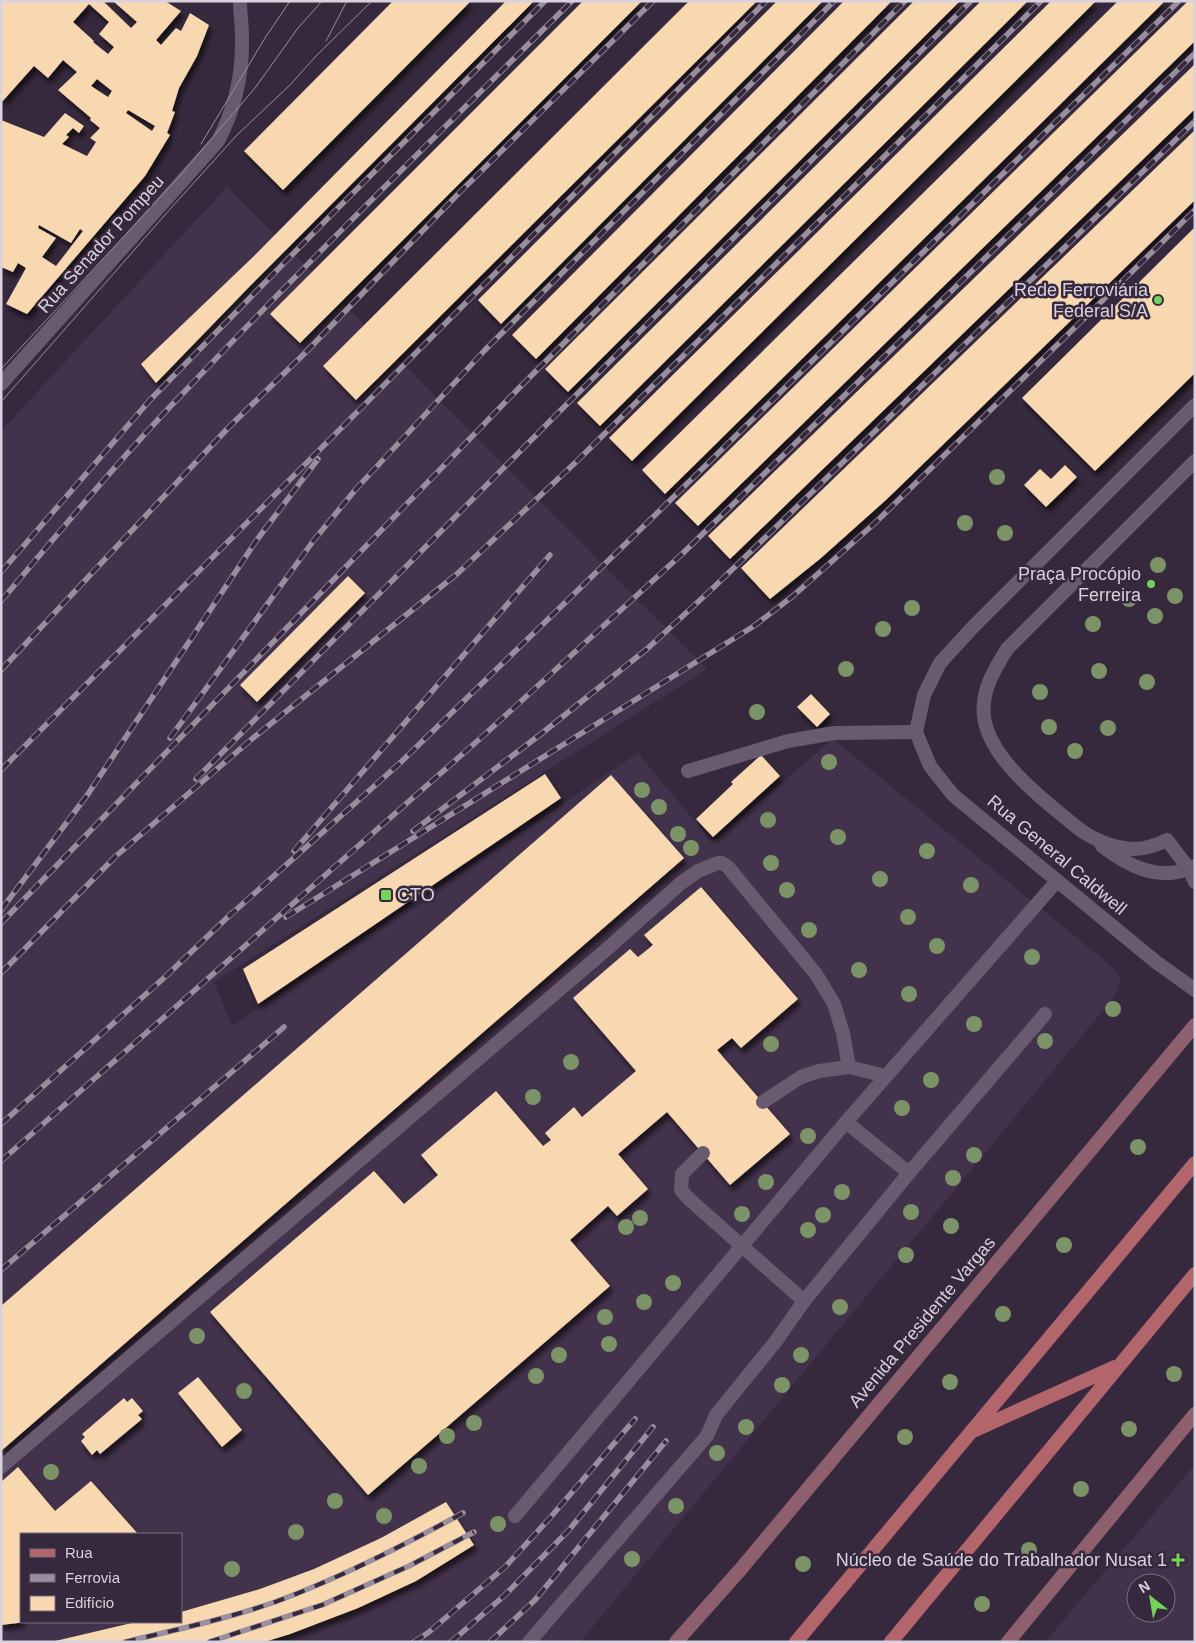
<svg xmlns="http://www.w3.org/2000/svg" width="1196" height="1643" viewBox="0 0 1196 1643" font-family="Arial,sans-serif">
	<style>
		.built { fill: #43324b; fill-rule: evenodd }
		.building { fill: #f8d8b0; fill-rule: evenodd; filter: url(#shadow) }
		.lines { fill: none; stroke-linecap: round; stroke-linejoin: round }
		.service { stroke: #695a70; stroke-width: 14 }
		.minor { stroke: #695a70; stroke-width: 14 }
		.secondary { stroke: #8e606e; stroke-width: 14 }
		.primary { stroke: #b3656c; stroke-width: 14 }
		.tram { stroke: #988e9d; stroke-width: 1 }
		.rail-casing { stroke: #988e9d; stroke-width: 5.5 }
		.rail { stroke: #37293d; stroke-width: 4; stroke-dasharray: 11; stroke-linecap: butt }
		.tree { fill: #7c9367 }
		.poi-dot { fill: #75d25b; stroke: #37293d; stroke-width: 2 }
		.labels { text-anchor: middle; stroke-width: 5; stroke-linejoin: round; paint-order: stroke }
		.street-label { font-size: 18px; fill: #d9d1dd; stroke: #37293d }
		.poi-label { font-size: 18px; fill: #d9d1dd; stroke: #37293d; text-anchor: end }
	</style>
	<defs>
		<filter id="shadow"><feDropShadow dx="3" dy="5.5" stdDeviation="2.5" flood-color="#0009"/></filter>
	</defs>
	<rect width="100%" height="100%" fill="#37293d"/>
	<g class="built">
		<path d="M227,187L707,669L214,982L232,1026L638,753L712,842L833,739L1110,965L1121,979L1115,996L580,1642H1V763L5,759L1,762V431ZM21,1534H181V1622H21Z"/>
		<path d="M1195,1464V1642H1045L1141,1529ZM1136,1583H1166V1613H1136Z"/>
	</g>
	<g class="building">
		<path d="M1,1H103L131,28L137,22L113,1H165L181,11L156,40L161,45L176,28L181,31L190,13L209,25L197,56L179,88L172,111L175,112L167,133L170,135L145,176L27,314L6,304L26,268L18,263L13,272L1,267V120L44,137L65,113L84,126L79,133L73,128L66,135L69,137L62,144L87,156L96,142L90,138L100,128L90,120L91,118L84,112L58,90L77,72L63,60L48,78L34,66L1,103ZM89,4L109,22L99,34L114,47L108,54L93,42L94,41L73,22ZM97,79L112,91L108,97L91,86ZM128,110L145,120L155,126L152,131L126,113ZM39,225L71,243L80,229L83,231L56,266L42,257L56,238L38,228Z"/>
		<polygon points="393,1 471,1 283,190 244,151"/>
		<polygon points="506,1 534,1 249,287 156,383 141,364 254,256"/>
		<polygon points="583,1 642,1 300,343 270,314"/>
		<polygon points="689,1 757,1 356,400 323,366"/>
		<polygon points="777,1 823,1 501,324 478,300"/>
		<polygon points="844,1 892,1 536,359 512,335"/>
		<polygon points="914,1 960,1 568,392 545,369"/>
		<polygon points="981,1 1028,1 600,426 577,403"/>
		<polygon points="1051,1 1096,1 632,461 609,438"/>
		<polygon points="1118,1 1165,1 665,494 642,470"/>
		<polygon points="1188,1 1195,1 1195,41 698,526 675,503"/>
		<polygon points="1195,64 1195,109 730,559 708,536"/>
		<polygon points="1195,130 1195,200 887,499 821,558 770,599 741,568"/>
		<polygon points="1195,227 1195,373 1095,471 1022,398"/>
		<polygon points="1065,465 1077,477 1046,507 1024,485 1040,469 1051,479"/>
		<polygon points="348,576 365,593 257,702 240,685"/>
		<polygon points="811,694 830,714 817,727 797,707"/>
		<polygon points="761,755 780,776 713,837 696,819 733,784 731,782"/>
		<polygon points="545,774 561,798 258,1004 243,969"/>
		<polygon points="611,775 684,858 1,1451 1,1306"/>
		<polygon points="701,887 798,999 741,1048 732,1038 717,1050 790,1134 730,1185 667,1112 618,1154 648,1189 617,1216 608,1206 570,1240 610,1286 368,1495 210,1312 374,1171 404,1204 438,1175 421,1155 496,1091 543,1146 551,1140 545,1133 574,1107 582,1117 636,1071 573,998 630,949 638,957 653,945 644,935"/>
		<polygon points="198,1377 242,1430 222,1447 178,1393"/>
		<polygon points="124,1398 127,1402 132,1398 143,1411 138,1415 142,1419 100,1454 97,1450 92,1455 81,1441 85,1437 82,1434"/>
		<polygon points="18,1467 55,1511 91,1481 138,1534 21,1534 21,1622 26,1622 1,1625 1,1482"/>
		<polygon points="446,1502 474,1545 416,1581 358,1608 290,1634 264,1642 51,1642 136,1622 181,1622 181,1612 260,1589 314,1569 381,1538"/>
	</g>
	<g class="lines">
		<g class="service">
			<path d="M1195,461L1007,649C994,670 981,691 984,716C988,755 1035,793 1063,816C1071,822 1079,830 1088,835C1097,840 1112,846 1123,848C1139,851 1153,847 1167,840L1189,869L1195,882"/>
			<polyline points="916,732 924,695 940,663 972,628 1195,405"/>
			<polyline points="916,732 930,766 953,795 1156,962 1195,990"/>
			<polyline points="688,771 788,741 834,733 916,732"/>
			<path d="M1102,846C1129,867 1161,883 1195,866"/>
			<polyline points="763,1102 801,1077 819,1071 849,1067 886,1076"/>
			<polyline points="846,1122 909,1173"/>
			<polyline points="804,1301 909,1173 1045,1014"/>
			<polyline points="1,1467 607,949 681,883 698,871 718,863 722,863 728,867 816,974 834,1004 843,1033 849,1067"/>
			<polyline points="515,1516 846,1122 1057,881"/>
			<polyline points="529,1642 700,1444 707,1436 716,1415 776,1341 804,1301 689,1199 681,1190 682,1174 703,1153"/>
		</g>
		<path class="minor" d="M1,384L218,141C235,109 243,72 242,36C242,24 240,13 240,1"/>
		<g class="secondary">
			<polyline points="676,1642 740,1570 1195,1025"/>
			<polyline points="1008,1642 1195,1414"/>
		</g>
		<g class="primary">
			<polyline points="975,1430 1115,1367"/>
			<polyline points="796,1642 1195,1163"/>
			<polyline points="891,1642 1195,1274"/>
		</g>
		<g class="tram">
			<polyline points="326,41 347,1"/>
			<polyline points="201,144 265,38 290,1"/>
			<polyline points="1,369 177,179 255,88 298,28 322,1"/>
			<polyline points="1,402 171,208 237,135 290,85 317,55 372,1"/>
		</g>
		<defs>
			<g id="rail">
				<polyline points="1,572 150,400 334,212 545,1"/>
				<path d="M1,601C62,529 122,456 188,388C313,256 443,129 572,1"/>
				<polyline points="1,670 228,428 307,351 459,193 653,1"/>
				<polyline points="170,738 314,540 356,489 484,351 834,1"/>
				<polyline points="1,770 766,1"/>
				<polyline points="196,779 551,420 971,1"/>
				<polyline points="413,831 541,734 647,649 712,589 1195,121"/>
				<polyline points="294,851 550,555"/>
				<polyline points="1,910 88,794 256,541 318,459"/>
				<polyline points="228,917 400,763 648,522 1179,1"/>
				<polyline points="286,917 754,626 793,596 876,522 1195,210"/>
				<polyline points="1,923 520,387 905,1"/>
				<polyline points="1,973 116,856 253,738 457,574 577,461 1041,1"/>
				<polyline points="1,1124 165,977 232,913"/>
				<polyline points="1,1161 483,736 681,555 1195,53"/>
				<polyline points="1,1270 284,1027"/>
				<path d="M125,1642C175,1630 226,1619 275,1602C340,1578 402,1546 463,1513"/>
				<polyline points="209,1642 322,1605 409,1566 474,1532"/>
				<polyline points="414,1642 429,1632 505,1567 549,1519 635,1419"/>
				<polyline points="451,1642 505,1595 569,1530 653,1427"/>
				<polyline points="490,1642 535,1600 666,1441"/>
			</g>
		</defs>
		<use href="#rail" class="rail-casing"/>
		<use href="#rail" class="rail"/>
	</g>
	<g class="tree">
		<circle cx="997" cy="477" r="8"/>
		<circle cx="965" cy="523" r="8"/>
		<circle cx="1005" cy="533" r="8"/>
		<circle cx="1158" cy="565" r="8"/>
		<circle cx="1175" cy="596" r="8"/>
		<circle cx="1129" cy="599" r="8"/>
		<circle cx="912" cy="608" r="8"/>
		<circle cx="1155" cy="616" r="8"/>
		<circle cx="1093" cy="624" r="8"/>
		<circle cx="883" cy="629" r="8"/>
		<circle cx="846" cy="669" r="8"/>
		<circle cx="1099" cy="671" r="8"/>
		<circle cx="1147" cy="682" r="8"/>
		<circle cx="1040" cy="692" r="8"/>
		<circle cx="757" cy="712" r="8"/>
		<circle cx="1049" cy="727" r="8"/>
		<circle cx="1108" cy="728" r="8"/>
		<circle cx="1075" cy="751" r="8"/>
		<circle cx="829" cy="762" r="8"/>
		<circle cx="642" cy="790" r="8"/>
		<circle cx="659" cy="807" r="8"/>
		<circle cx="768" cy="820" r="8"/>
		<circle cx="678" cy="834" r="8"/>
		<circle cx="838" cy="837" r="8"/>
		<circle cx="691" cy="848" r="8"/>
		<circle cx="927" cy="851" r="8"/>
		<circle cx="771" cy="863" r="8"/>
		<circle cx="880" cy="879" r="8"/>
		<circle cx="971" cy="885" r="8"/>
		<circle cx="787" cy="890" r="8"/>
		<circle cx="908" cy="917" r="8"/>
		<circle cx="809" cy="930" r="8"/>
		<circle cx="937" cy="946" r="8"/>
		<circle cx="1032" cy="957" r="8"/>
		<circle cx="859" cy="970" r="8"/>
		<circle cx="909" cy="994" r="8"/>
		<circle cx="1113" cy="1009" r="8"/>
		<circle cx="974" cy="1024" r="8"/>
		<circle cx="1045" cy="1041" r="8"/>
		<circle cx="771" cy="1044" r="8"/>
		<circle cx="571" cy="1062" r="8"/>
		<circle cx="931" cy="1080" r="8"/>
		<circle cx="533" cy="1097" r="8"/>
		<circle cx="902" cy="1108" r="8"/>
		<circle cx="808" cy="1136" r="8"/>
		<circle cx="1138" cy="1147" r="8"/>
		<circle cx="974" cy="1155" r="8"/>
		<circle cx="953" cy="1178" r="8"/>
		<circle cx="766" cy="1182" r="8"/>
		<circle cx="842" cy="1192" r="8"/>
		<circle cx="911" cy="1212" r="8"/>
		<circle cx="742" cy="1214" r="8"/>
		<circle cx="823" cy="1215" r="8"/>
		<circle cx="640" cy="1218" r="8"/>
		<circle cx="951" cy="1226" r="8"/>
		<circle cx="626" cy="1227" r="8"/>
		<circle cx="808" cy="1230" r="8"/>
		<circle cx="1064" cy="1245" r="8"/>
		<circle cx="906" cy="1255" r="8"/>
		<circle cx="673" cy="1283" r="8"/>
		<circle cx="644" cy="1302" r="8"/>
		<circle cx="840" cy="1307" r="8"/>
		<circle cx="1003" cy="1314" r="8"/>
		<circle cx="605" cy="1317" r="8"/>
		<circle cx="197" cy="1336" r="8"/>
		<circle cx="609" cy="1344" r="8"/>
		<circle cx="559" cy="1355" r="8"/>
		<circle cx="801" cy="1355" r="8"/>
		<circle cx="1174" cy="1374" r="8"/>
		<circle cx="536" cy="1376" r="8"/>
		<circle cx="950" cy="1382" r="8"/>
		<circle cx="782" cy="1385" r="8"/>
		<circle cx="244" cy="1391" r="8"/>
		<circle cx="474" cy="1423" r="8"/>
		<circle cx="746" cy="1427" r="8"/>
		<circle cx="1129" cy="1429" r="8"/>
		<circle cx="447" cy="1436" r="8"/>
		<circle cx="905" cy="1437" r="8"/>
		<circle cx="717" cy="1453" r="8"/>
		<circle cx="419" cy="1466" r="8"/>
		<circle cx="51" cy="1472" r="8"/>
		<circle cx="1081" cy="1489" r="8"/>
		<circle cx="335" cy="1501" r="8"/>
		<circle cx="676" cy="1506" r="8"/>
		<circle cx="384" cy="1516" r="8"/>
		<circle cx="498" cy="1524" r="8"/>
		<circle cx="296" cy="1532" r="8"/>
		<circle cx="1029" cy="1550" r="8"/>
		<circle cx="632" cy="1559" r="8"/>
		<circle cx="803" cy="1564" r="8"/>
		<circle cx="232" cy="1569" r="8"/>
		<circle cx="982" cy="1604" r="8"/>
	</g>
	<g class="poi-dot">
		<circle cx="1158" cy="300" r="5"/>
		<circle cx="1151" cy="584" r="5"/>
		<rect x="380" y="889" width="12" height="12" rx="2.5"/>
		<path d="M1175.5 1552.5h5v5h5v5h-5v5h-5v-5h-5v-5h5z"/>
	</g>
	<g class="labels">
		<g class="street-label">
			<text transform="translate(101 244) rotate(-48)" y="6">Rua Senador Pompeu</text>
			<text transform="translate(1057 855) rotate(40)" y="6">Rua General Caldwell</text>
			<text transform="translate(922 1322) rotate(-50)" y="6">Avenida Presidente Vargas</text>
		</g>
		<g class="poi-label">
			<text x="1148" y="296">Rede Ferroviária<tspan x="1148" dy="21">Federal S/A</tspan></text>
			<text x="1141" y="580">Praça Procópio<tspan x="1141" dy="21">Ferreira</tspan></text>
			<text x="397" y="901" text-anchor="start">CTO</text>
			<text x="1167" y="1566">Núcleo de Saúde do Trabalhador Nusat 1</text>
		</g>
	</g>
	<rect width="1196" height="1643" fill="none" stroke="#d9d1dd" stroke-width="5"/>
	<rect x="20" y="1533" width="162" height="90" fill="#37293d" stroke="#786c7d"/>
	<rect x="30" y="1549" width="25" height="8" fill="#b3656c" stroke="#786c7d"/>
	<text x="65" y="1558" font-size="15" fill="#d9d1dd">Rua</text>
	<rect x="30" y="1574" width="25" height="8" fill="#988e9d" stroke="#786c7d"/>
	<text x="65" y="1583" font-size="15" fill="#d9d1dd">Ferrovia</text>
	<rect x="30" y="1596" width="25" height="15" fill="#f8d8b0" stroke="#786c7d"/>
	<text x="65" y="1608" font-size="15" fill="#d9d1dd">Edifício</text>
	<g transform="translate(1151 1598) rotate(329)"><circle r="24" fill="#37293d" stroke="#786c7d"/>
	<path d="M0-4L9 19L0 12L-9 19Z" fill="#75d25b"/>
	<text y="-8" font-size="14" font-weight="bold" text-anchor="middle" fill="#d9d1dd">N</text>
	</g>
</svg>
